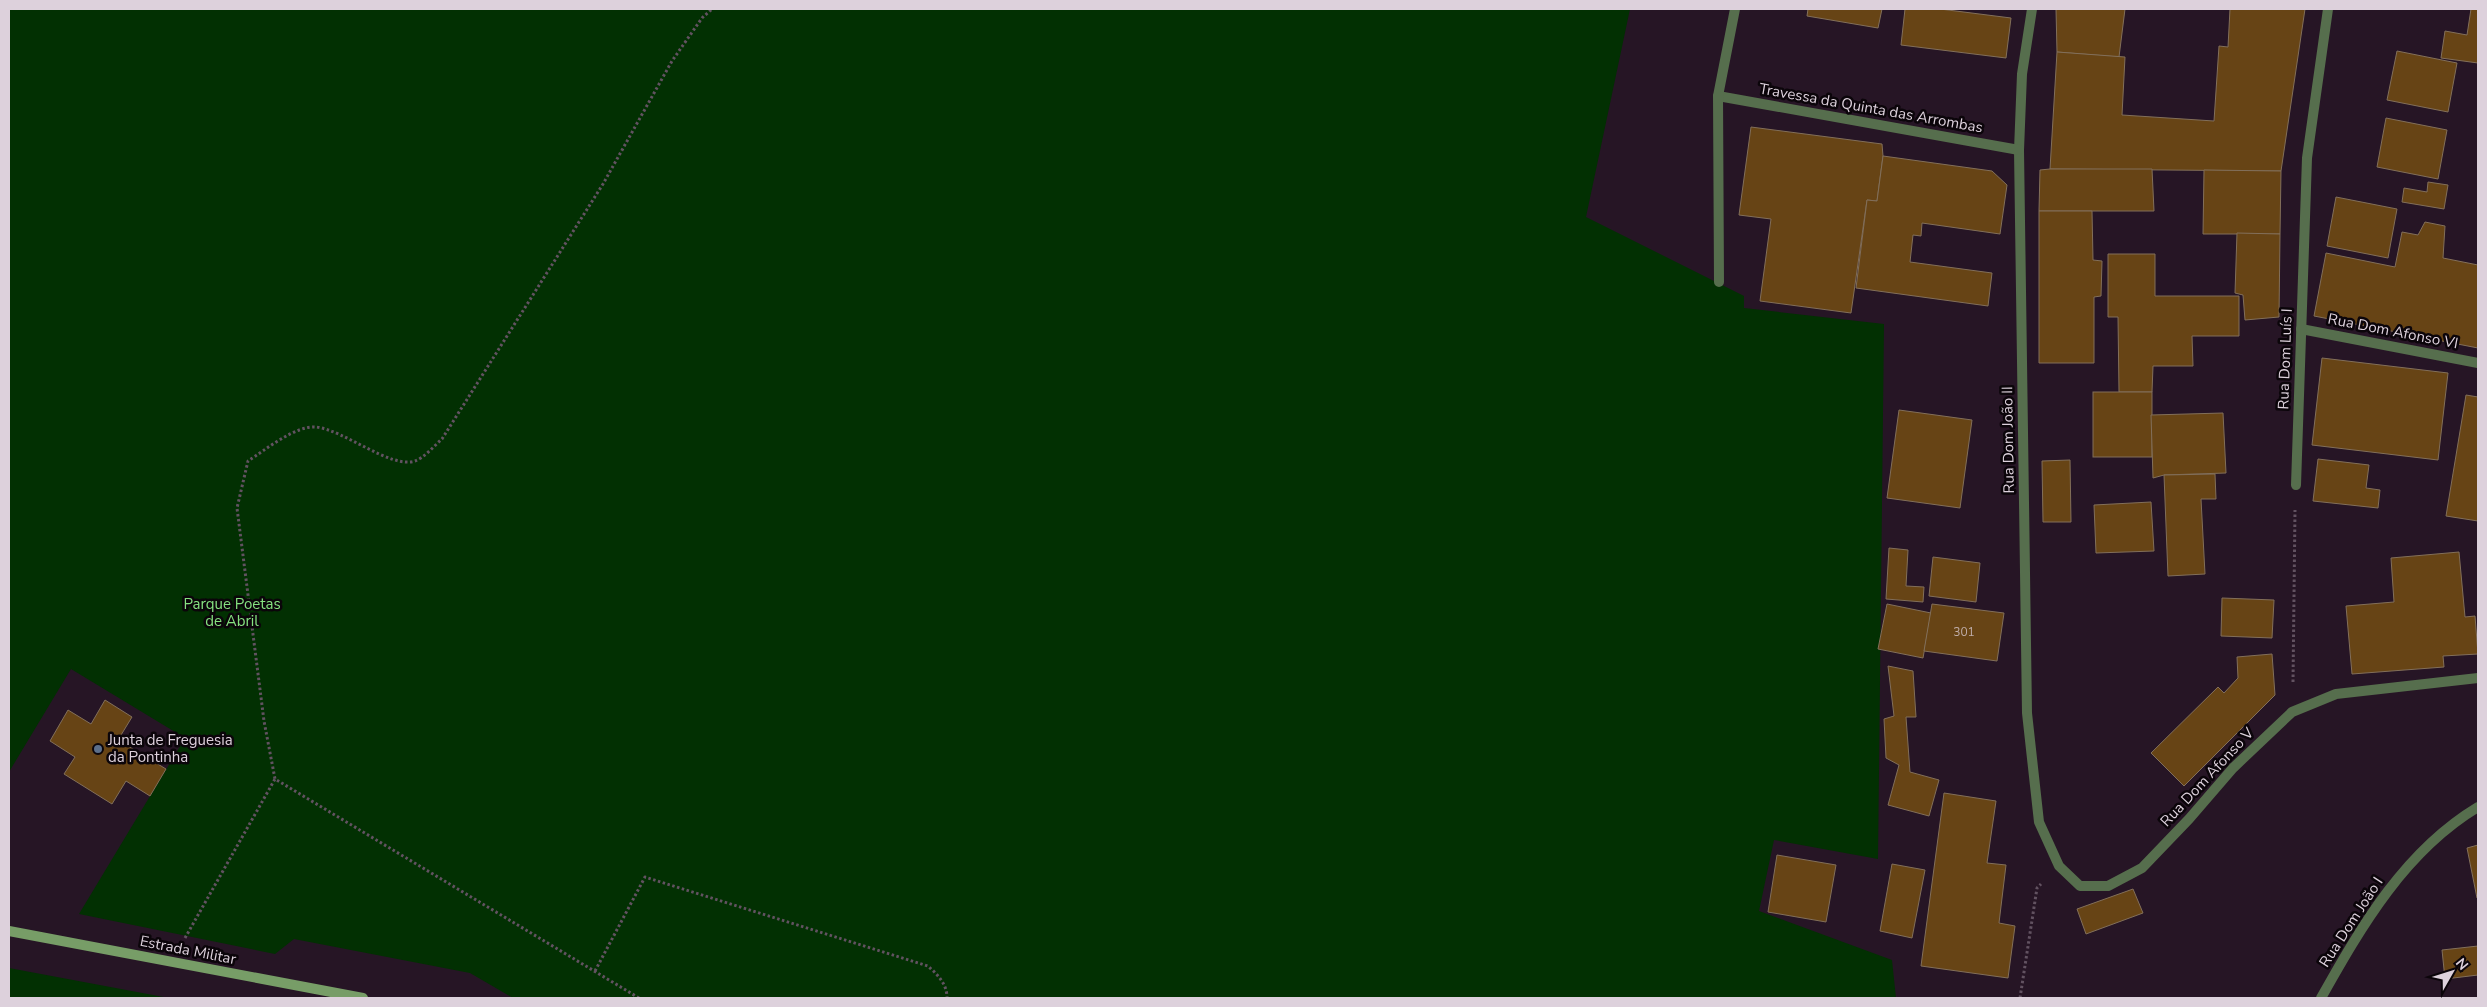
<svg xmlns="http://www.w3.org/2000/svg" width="2487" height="1007" viewBox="0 0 2487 1007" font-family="'Nunito Sans',sans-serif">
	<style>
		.green { fill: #023002 }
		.building { fill: #674415; stroke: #826f5a }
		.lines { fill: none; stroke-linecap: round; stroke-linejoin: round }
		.path { stroke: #625261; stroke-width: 3; stroke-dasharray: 2.5 2.5; stroke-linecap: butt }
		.street { stroke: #566e4d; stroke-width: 10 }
		.secondary { stroke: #779d67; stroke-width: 10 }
		.service-dot { fill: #5c6f8a; stroke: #0b050a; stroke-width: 2 }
		.labels { text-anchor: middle; stroke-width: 5; stroke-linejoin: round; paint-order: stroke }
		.number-label { font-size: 12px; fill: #c0aeaa }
		.street-label { font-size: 15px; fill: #ddd1dc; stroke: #0b050a }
		.park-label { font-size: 15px; fill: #86e280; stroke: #0b050a }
		.poi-label { font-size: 15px; fill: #ddd1dc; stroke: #0b050a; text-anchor: start }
	</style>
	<rect width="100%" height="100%" fill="#261525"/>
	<g class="green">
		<polygon points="9,9 1630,9 1586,217 1744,296 1744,308 1884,324 1878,859 1774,840 1759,911 1892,960 1896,998 513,998 470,973 294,939 275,954 79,914 185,738 71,669 9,772"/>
		<polygon points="9,968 169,998 9,998"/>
	</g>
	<g class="building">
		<polygon points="1808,9 1882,9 1878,28 1807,16"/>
		<polygon points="1905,9 1940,9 2011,18 2006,58 1901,45"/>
		<polygon points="2056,9 2125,9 2119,57 2057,52"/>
		<polygon points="2230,9 2305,9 2281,171 2050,169 2057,52 2125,57 2122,115 2214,121 2219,46 2228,47"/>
		<polygon points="2471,9 2478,9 2478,63 2441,58 2445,31 2467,35"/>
		<polygon points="2397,51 2457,63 2448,112 2387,100"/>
		<polygon points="2386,118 2447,130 2438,179 2377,167"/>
		<polygon points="1751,127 1882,144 1883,156 1877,201 1867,200 1851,313 1760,301 1771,219 1739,215"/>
		<polygon points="1883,156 1992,171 2007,185 2000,234 1922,223 1921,236 1913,235 1910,262 1992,273 1988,306 1856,288 1867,200 1877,201"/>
		<polygon points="2050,169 2152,169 2154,211 2039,211 2040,170"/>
		<polygon points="2204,170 2281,171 2280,234 2203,234"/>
		<polygon points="2428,182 2448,185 2444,209 2402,202 2404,188 2427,192"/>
		<polygon points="2336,197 2397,209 2388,258 2327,246"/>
		<polygon points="2039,211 2092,211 2093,260 2102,261 2101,296 2094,297 2094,363 2039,363"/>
		<polygon points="2425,222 2445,226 2443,258 2478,265 2478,348 2314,316 2326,253 2395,267 2402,232 2418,235"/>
		<polygon points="2237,233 2280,234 2279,317 2245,320 2243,295 2235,293"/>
		<polygon points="2108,254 2155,254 2155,296 2239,296 2239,336 2192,336 2193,366 2153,366 2152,392 2119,392 2118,317 2108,317"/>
		<polygon points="2322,358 2448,373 2438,460 2312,445"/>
		<rect x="2093" y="392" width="59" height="65"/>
		<polygon points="2466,395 2478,397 2478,521 2446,516"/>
		<polygon points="1899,410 1972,420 1960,508 1887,498"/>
		<polygon points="2223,413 2226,473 2164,475 2153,478 2151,415"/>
		<polygon points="2318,459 2369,465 2366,488 2380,490 2378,508 2313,501"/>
		<polygon points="2070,460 2071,522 2043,522 2042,461"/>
		<polygon points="2215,474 2216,499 2201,499 2205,574 2168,576 2164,475"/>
		<polygon points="2151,502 2154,551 2096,553 2094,505"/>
		<polygon points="1889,548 1908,550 1906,586 1924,587 1923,602 1886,599"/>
		<polygon points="2459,552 2465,617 2475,616 2478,654 2443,656 2444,667 2352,674 2346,606 2394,602 2391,558"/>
		<polygon points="1933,557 1980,563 1976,602 1929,596"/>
		<polygon points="2222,598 2274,600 2272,638 2221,636"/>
		<polygon points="1887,604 1931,613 1923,658 1878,649"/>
		<polygon points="1932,604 2004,613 1997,661 1924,651"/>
		<polygon points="2272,654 2275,695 2184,786 2151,753 2218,687 2224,693 2238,678 2237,657"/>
		<polygon points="1888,666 1913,671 1916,717 1906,717 1910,772 1939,780 1929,816 1888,805 1899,765 1886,758 1884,719 1894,716"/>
		<polygon points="105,700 132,717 118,740 166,769 150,796 126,781 112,804 64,774 75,757 50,741 68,710 91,724"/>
		<polygon points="1944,793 1996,801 1987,863 2006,865 1999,923 2015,926 2008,978 1921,966"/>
		<polygon points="2478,845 2478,898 2477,898 2467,848"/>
		<polygon points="1777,855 1836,865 1826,922 1768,912"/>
		<polygon points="1892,864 1925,870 1912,938 1880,931"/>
		<polygon points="2133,889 2143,913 2086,934 2077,909"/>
		<polygon points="2478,946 2478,975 2445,979 2442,950"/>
	</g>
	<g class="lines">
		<g class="path">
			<polyline points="2293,682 2295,510"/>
			<polyline points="185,938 275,779"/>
			<path d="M595,971L645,877L928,966C938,975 947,984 947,998"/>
			<path d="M639,998L275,779L264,721L237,508L248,461C265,450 296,425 316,427C344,430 391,469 415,461C424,458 434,446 442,439L603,184L672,61L702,18L712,9"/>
			<polyline points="2020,998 2037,888 2041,884"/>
		</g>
		<g class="street">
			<polyline points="2032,9 2022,74 2019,150 2027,713 2039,822 2059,866 2080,886 2108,886 2142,868 2189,819 2233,768 2292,712 2336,694 2478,678"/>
			<polyline points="1718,96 2019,150"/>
			<polyline points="1719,282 1718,96 1735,9"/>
			<polyline points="2301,329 2478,363"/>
			<polyline points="2296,485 2307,158 2328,9"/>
			<path d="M2321,998C2362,925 2405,851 2478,807"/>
		</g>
		<polyline class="secondary" points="9,931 363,998"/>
	</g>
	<circle class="service-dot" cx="98" cy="749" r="5"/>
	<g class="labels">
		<g class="number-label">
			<text x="1964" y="636">301</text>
		</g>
		<g class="street-label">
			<text transform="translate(1871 108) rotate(10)" y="5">Travessa da Quinta das Arrombas</text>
			<text transform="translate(2393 331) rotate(11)" y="5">Rua Dom Afonso VI</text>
			<text transform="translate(2285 359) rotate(-88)" y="5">Rua Dom Luís I</text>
			<text transform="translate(2008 440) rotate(-91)" y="5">Rua Dom João II</text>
			<text transform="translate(2207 777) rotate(-47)" y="5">Rua Dom Afonso V</text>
			<text transform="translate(2351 922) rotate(-57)" y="5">Rua Dom João I</text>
			<text transform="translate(188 950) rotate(11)" y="5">Estrada Militar</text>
		</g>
		<g class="park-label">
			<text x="232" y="609">Parque Poetas<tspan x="232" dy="17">de Abril</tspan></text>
		</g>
		<g class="poi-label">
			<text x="108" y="745">Junta de Freguesia<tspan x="108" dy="17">da Pontinha</tspan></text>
		</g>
	</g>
	<rect width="2487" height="1007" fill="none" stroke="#ddd1dc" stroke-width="20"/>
	<g transform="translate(2452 972) rotate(51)" stroke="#0b050a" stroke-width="4" paint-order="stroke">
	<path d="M0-4L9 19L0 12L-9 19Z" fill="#ddd1dc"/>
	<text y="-8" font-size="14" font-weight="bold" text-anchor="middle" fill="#ddd1dc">N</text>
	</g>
</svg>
